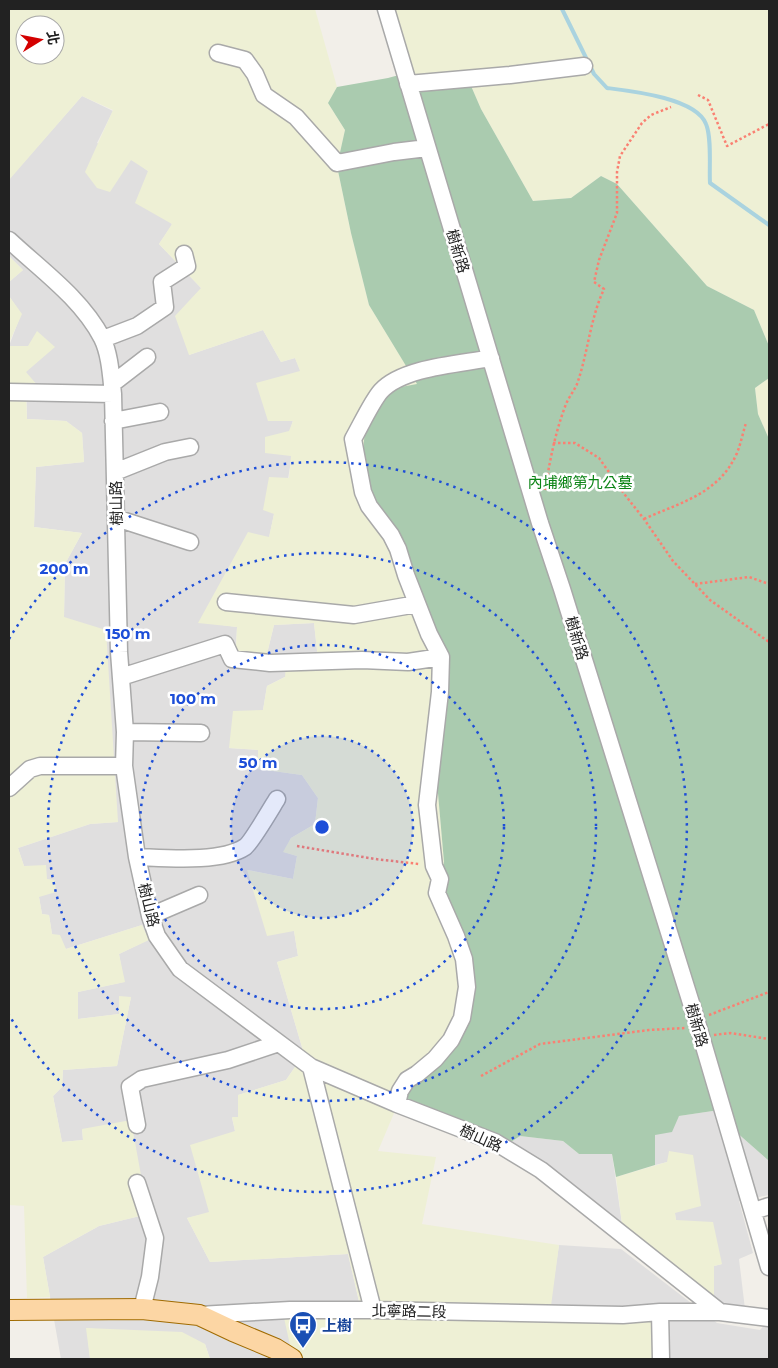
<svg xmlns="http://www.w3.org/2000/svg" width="778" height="1368" font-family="Montserrat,'Noto Sans TC',sans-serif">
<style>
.residential{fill:#e0dfdf}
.farmland{fill:#eef0d5;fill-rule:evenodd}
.cemetery{fill:#aacbaf}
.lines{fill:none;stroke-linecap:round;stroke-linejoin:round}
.stream{stroke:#aad3df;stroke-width:4}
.minor-casing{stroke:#a9a9a9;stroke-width:19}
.major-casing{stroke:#a06b00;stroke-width:22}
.path{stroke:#fa8072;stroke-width:2.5;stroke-dasharray:2.5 2.5;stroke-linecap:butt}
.minor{stroke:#fff;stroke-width:16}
.major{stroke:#fcd6a4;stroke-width:20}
.ring{fill:none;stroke:#1d4ed8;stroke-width:2.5;stroke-dasharray:2.5 5}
.labels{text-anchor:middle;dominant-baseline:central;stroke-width:5;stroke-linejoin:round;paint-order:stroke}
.street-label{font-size:15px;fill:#222;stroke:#fff}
.park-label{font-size:15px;fill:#0c8416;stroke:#fff}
.transit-label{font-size:15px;font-weight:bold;fill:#164399;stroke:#fff;text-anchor:start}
.centre{fill:#1d4ed8;stroke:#fff;stroke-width:2.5}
.ring-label{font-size:15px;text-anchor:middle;font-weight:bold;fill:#1d4ed8;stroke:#fff;stroke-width:5;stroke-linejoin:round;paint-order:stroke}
</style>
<rect width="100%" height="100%" fill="#f2efe9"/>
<!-- residential -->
<path class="residential" d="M 82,96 L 113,111 L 97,143 L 132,159 L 148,171 L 172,225 L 159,244 L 201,288 L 189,355 L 263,330 L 281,362 L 295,358 L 301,372 L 293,420 L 290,431 L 292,455 L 288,479 L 274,514 L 269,538 L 199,622 L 237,627 L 235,665 L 265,662 L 274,625 L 314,623 L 318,660 L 267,686 L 263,710 L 229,748 L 258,750 L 259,769 L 302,775 L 318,798 L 315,824 L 291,838 L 284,852 L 297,856 L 293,879 L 248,870 L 294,931 L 298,956 L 277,962 L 304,1054 L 286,1080 L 238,1095 L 238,1117 L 232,1118 L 235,1131 L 209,1213 L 187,1218 L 210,1262 L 348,1254 L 359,1302 L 291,1347 L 293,1359 L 210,1359 L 205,1344 L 87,1328 L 90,1359 L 61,1359 L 43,1257 L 99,1226 L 148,1214 L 82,1129 L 83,1140 L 62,1142 L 53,1096 L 62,1087 L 63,1070 L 117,1066 L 131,997 L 119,1014 L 78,1019 L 78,992 L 124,982 L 119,954 L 148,940 L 142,925 L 66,949 L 52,934 L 49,915 L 42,914 L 39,897 L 47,879 L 24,866 L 18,848 L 90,824 L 118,822 L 64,617 L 65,564 L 82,533 L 34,527 L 36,467 L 84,462 L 82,433 L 66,421 L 27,419 L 26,372 L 28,346 L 9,346 L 21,314 L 9,296 L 9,282 L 23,270 L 9,256 L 9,179 Z
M 726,1109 L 735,1131 L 769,1161 L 769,1195 L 739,1201 L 753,1253 L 739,1259 L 745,1309 L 714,1302 L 714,1266 L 722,1264 L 676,1220 L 667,1162 L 655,1165 L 655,1135 L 679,1116 Z
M 520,1136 L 563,1141 L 579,1154 L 612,1154 L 622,1224 L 609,1227 L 505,1146 Z
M 559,1245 L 621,1249 L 717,1323 L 760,1330 L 769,1320 L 769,1359 L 660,1359 L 550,1306 Z"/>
<!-- farmland -->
<path class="farmland" d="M 9,9 L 315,9 L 337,87 L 328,103 L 345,130 L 337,166 L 351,233 L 369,305 L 418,385 L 446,657 L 437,782 L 444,862 L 440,881 L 464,958 L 461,1014 L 403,1092 L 378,1151 L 436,1157 L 422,1224 L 559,1245 L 551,1306 L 658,1307 L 660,1359 L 293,1359 L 281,1304 L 359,1301 L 348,1254 L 210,1262 L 187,1218 L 209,1212 L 190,1145 L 235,1131 L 232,1117 L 238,1117 L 238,1095 L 286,1080 L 304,1054 L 277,962 L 298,956 L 294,931 L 267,936 L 247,870 L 293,879 L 297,856 L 283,852 L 291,838 L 315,824 L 318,798 L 302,775 L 258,769 L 258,750 L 229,748 L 233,711 L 263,710 L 267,686 L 285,677 L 286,665 L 318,659 L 314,623 L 274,625 L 265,662 L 235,665 L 237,627 L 198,623 L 248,532 L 269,537 L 274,514 L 263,510 L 269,477 L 289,478 L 291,456 L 265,453 L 265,437 L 289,431 L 293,421 L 268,421 L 256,383 L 300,371 L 295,358 L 281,362 L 263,330 L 189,355 L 175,316 L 201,288 L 159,244 L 172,224 L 135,203 L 148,171 L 131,160 L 110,192 L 97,188 L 85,172 L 113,110 L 82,96 L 9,180 ZM 25,25 L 55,25 L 55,55 L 25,55 Z
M 394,9 L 769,9 L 769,346 L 754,310 L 707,286 L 617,184 L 601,176 L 571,198 L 533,201 L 481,109 L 465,72 L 416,87 Z
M 9,256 L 23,270 L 9,282 Z
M 9,296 L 22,314 L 9,343 Z
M 37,331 L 55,347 L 26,372 L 44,393 L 26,394 L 27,419 L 66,421 L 82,433 L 84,462 L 36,467 L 34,527 L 82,533 L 65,564 L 64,617 L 106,630 L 118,822 L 90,824 L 18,848 L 24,866 L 46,865 L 47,879 L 55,880 L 56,892 L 39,897 L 42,914 L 49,915 L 52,934 L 60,935 L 66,949 L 142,925 L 149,940 L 119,954 L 125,982 L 78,992 L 78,1019 L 119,1014 L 119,996 L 131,997 L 117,1066 L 63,1070 L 62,1087 L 53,1096 L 62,1142 L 83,1140 L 82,1129 L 131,1120 L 148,1214 L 99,1226 L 43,1257 L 50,1297 L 27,1298 L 24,1206 L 9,1205 L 9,346 L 28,346 Z
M 769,378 L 769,439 L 758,414 L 755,388 Z
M 669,1151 L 693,1155 L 701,1206 L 675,1213 L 676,1220 L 713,1222 L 722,1264 L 714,1266 L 714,1302 L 609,1227 L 622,1224 L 616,1177 L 667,1162 Z
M 86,1328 L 182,1332 L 205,1344 L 210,1359 L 90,1359 Z"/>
<!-- cemetery -->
<path class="cemetery" d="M 410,72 L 415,87 L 465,72 L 481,109 L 533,201 L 571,198 L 601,176 L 617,184 L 707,286 L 754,310 L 769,346 L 769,378 L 755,388 L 758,414 L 769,439 L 769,1161 L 735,1131 L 726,1109 L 679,1116 L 672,1132 L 655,1135 L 655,1165 L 616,1177 L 612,1154 L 579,1154 L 563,1141 L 520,1136 L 505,1146 L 400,1099 L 448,1047 L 465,985 L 440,881 L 444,862 L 437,782 L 446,658 L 370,494 C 365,480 361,444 366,429 C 370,417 383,400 390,389 L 417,384 L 369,305 L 351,233 L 337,166 L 345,130 L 328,103 L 337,87 L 388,78 Z"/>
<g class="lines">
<!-- stream -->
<path class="stream" d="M 562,9 L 594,74 L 607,88 C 631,91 696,98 706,124 C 712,138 709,168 710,183 L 769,225"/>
<defs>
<path id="minor" d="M 386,9 L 540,523 L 562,589 L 696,1019 L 769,1267
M 218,53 L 245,60 L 255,74 L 264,95 L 296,117 L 337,163 L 394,152 L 427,148
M 408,84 L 510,75 L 584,66
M 9,240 C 41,270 81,298 102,338 C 110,354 111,376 113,394 L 119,652 L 125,732 L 124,766 L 137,857 L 150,916 L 157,936 L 180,969 L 311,1067 L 397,1104 L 495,1142 L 541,1170 L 720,1312 L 769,1318
M 103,339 L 137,326 L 165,307 L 162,282 L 187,266 L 184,254
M 112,384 L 147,357
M 9,392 L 113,394
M 113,421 L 160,412
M 115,472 L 165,452 L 190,447
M 116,518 L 190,542
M 226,602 L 354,615 L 417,604
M 121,677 L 225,644 L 232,659 L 270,663 L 362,660 L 408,662 L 441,657
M 125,732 L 201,733
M 9,788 L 30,769 L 40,766 L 124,766
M 137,857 C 166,858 221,863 245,847 C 251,843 272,807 277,799
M 150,916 L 199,895
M 311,1067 L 373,1310
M 397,1104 L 400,1091 L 407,1080 L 417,1074 L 435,1059 L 451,1040 L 462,1018 L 467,987 L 464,959 L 456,936 L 437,893 L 440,879 L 434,866 L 427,805 L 440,692 L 441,657 L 429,634 L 406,575 L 398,549 L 391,535 L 369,506 L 363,492 L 353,439 C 360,427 372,401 381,391 C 403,367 460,364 491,358
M 137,1125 L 130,1087 L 142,1079 L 228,1060 L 279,1043
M 137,1183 L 155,1238 L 150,1277 L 142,1309
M 754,1211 L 769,1206
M 660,1312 L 661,1359
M 199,1315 L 290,1310 L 373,1310 L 623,1315 L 660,1312 L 720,1312"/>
<path id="major" d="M 9,1310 L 142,1309 L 199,1315 L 233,1331 L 276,1349 L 292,1359"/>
</defs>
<!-- minor casing -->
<use href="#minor" class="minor-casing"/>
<!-- major casing -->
<use href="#major" class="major-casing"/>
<!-- path -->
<path class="path" d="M 698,95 L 708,100 L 727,146 L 769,124
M 553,443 L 575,443 L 599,458 L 625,495 L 644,519 L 673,561 L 710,600 L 769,642
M 545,490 C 550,460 555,433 566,404 C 569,397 574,391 577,384 C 588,353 590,319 604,289 L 594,282 L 599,260 L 617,213 L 617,172 L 620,156 L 642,123 L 651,115 L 671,107
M 644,519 C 681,502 719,494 737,453 C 741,443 743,432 746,423
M 695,584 L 749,577 L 769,584
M 297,846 L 375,859 L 419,864
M 709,1015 L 769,992
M 714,1035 L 730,1033 L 769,1039
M 481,1076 L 540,1044 L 649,1030 L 685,1028"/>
<!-- minor -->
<use href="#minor" class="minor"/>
<!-- major -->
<use href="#major" class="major"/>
</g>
<!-- distance rings -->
<circle cx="322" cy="827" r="91" fill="#1d4ed8" fill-opacity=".12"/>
<g class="ring">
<circle cx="322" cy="827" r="91"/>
<circle cx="322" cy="827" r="182"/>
<circle cx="322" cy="827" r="274"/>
<path d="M9 639A365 365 0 1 1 9 1015"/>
</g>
<!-- icons -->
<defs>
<symbol id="bus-pin" viewBox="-11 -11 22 30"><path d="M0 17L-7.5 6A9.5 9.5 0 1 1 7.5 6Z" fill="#1a4fb4" stroke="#fff"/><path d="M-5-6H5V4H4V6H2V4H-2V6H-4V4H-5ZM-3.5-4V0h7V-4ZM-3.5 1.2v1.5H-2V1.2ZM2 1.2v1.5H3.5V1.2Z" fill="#fff"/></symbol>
</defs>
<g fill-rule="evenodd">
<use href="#bus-pin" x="287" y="1309" width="32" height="43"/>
</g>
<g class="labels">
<!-- street labels -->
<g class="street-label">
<text transform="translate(458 251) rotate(73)">樹新路</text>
<text transform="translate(116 503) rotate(-91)">樹山路</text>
<text transform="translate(577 638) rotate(73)">樹新路</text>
<text transform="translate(149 905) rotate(76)">樹山路</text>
<text transform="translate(697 1025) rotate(74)">樹新路</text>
<text transform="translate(481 1138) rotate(24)">樹山路</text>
<text transform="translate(409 1311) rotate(1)">北寧路二段</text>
</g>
<!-- park labels -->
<g class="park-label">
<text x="580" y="482">內埔鄉第九公墓</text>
</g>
<!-- transit labels -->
<g class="transit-label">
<text x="322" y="1325">上樹</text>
</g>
</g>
<circle cx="322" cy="827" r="8" class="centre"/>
<g class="ring-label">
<text x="64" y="574">200 m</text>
<text x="128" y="639">150 m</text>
<text x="193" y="704">100 m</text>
<text x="258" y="768">50 m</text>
</g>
<!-- border -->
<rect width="778" height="1368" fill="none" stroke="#222222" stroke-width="20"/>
<!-- north arrow -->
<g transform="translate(40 40) rotate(80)"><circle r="24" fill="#ffffff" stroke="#a7a7a7"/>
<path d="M0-4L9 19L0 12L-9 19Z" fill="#d40000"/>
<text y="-8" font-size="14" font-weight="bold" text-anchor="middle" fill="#222222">北</text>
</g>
</svg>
